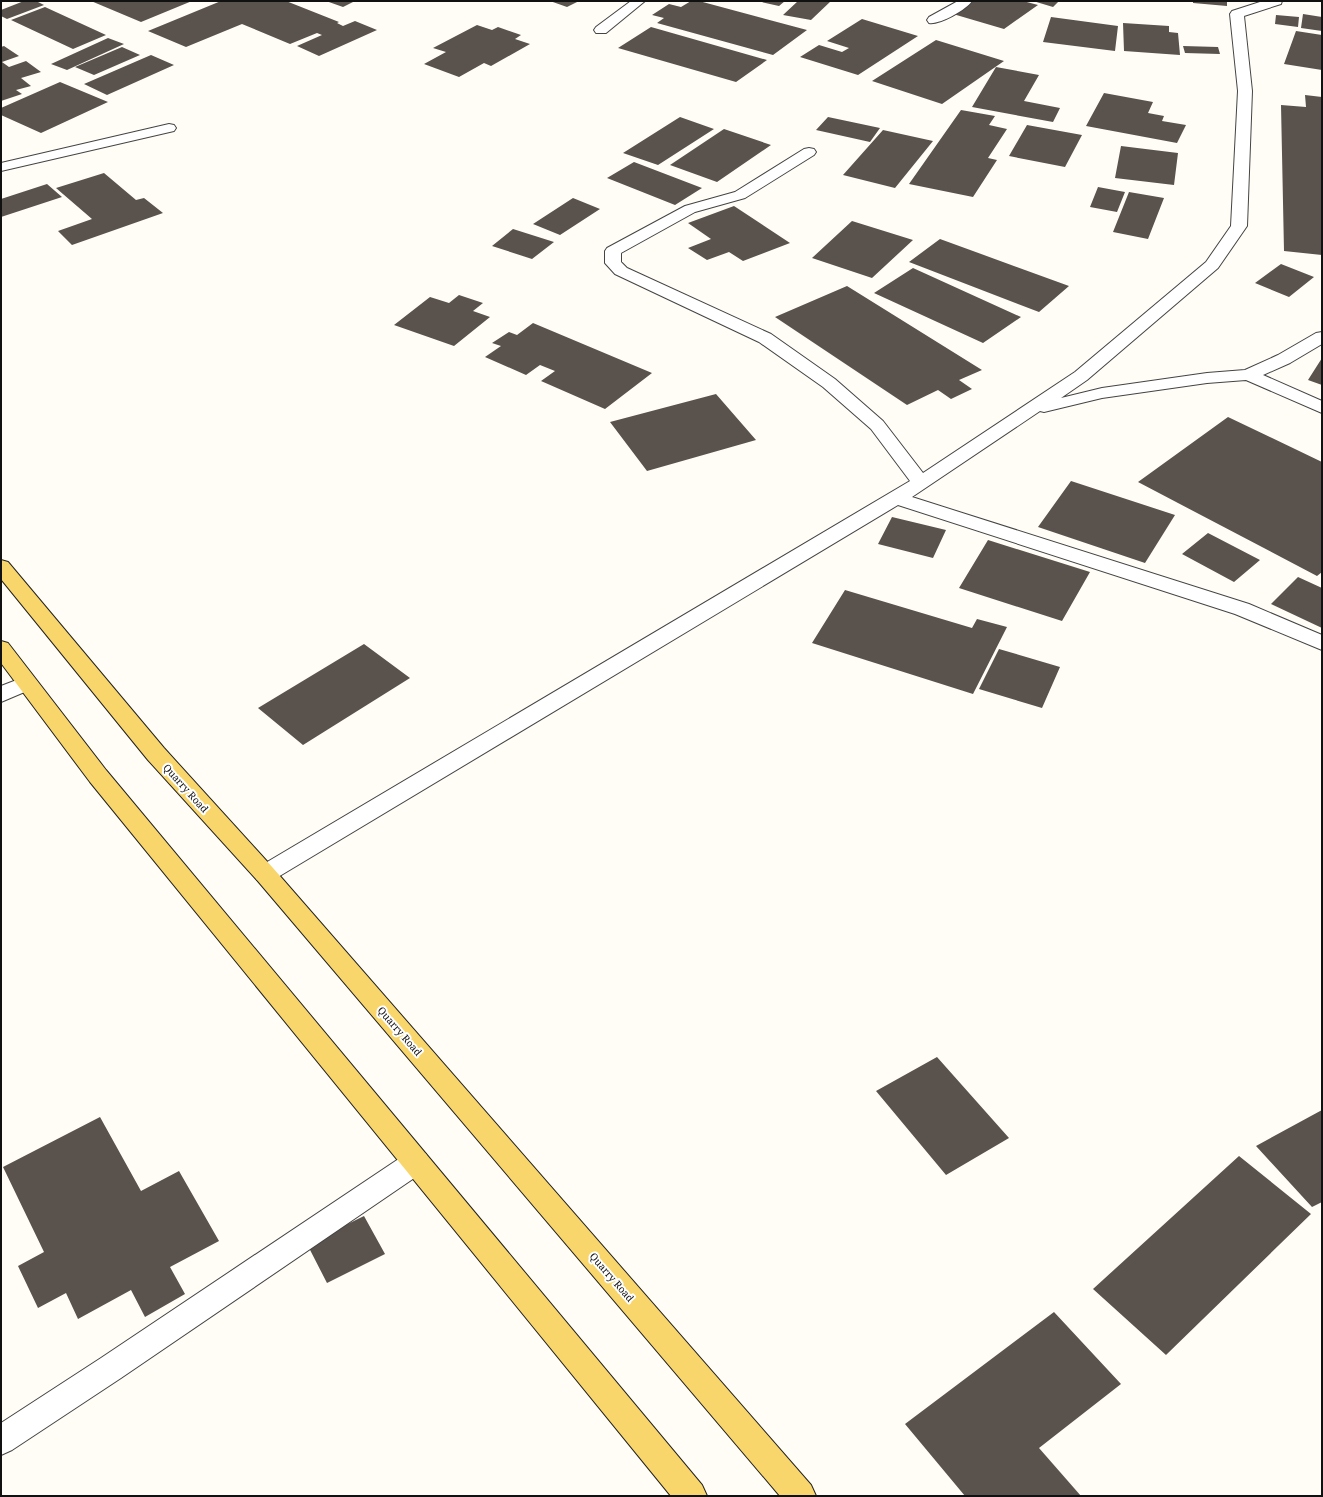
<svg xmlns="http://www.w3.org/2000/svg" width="1323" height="1497" font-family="'Noto Serif',serif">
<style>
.building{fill:#5a524d}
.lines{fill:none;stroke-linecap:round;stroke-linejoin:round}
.minor-casing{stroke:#444;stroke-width:2}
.major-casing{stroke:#222;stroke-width:2}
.minor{fill:#fff;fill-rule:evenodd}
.major{fill:#f9d66b;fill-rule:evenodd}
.labels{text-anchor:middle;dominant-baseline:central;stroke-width:4;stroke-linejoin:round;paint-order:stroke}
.street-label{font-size:10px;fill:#111;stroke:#fff}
</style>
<rect width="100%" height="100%" fill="#fffdf5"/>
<!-- building -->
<path class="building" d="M 24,1 L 36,1 L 44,5 L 7,19 L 1,16 L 1,10 Z
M 91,1 L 192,1 L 141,22 Z
M 221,1 L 286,1 L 339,22 L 337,23 L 343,26 L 355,21 L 377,30 L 319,56 L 297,46 L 322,35 L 317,33 L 290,44 L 242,24 L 186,47 L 148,31 Z
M 326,1 L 355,1 L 343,7 Z
M 550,1 L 579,1 L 567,7 Z
M 691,1 L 699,1 L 807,30 L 773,55 L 657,23 L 664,18 L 652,15 L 669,4 L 681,7 Z
M 757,1 L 785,1 L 779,6 Z
M 798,1 L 831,1 L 811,20 L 783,15 Z
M 972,1 L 1023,1 L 1038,5 L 1004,29 L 953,14 Z
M 1033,1 L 1059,1 L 1053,7 Z
M 1193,1 L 1227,1 L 1227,6 L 1193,3 Z
M 45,7 L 106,35 L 73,49 L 11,20 Z
M 1303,14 L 1322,17 L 1322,31 L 1301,28 Z
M 1276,15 L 1299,17 L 1298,27 L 1275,24 Z
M 1051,17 L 1118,26 L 1115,51 L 1043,42 Z
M 862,19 L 918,36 L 858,75 L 800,57 L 819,45 L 842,52 L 849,48 L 827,41 Z
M 1123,23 L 1169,26 L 1169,32 L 1178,33 L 1180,55 L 1124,51 Z
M 477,25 L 492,30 L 498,27 L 521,35 L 515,39 L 530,44 L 491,66 L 484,63 L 459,77 L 424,64 L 446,52 L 433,48 Z
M 651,27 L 767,60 L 736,82 L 618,48 Z
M 1296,31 L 1322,35 L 1322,70 L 1284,64 Z
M 108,38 L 124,44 L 67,70 L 51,64 Z
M 936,40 L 1004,61 L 942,104 L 872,81 Z
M 4,46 L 19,56 L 2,62 L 9,67 L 26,61 L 41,72 L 21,78 L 31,86 L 16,90 L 22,94 L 1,101 L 1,47 Z
M 1183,46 L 1218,47 L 1220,54 L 1185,53 Z
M 122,47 L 140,55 L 94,75 L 75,67 Z
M 151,55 L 174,65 L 107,95 L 84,84 Z
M 996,67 L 1039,75 L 1024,101 L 1060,108 L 1053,122 L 972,107 Z
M 60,82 L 108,102 L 41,133 L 1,115 L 1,108 Z
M 1104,93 L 1153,102 L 1148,113 L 1164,116 L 1162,121 L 1186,125 L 1177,143 L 1086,126 Z
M 1305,95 L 1322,97 L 1322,255 L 1284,251 L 1281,105 L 1306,107 Z
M 961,110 L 995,116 L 989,125 L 1007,129 L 988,158 L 997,160 L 973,197 L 909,184 Z
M 680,117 L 714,129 L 658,165 L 623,153 Z
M 828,117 L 880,128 L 870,142 L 816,130 Z
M 1027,125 L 1082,135 L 1065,167 L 1009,156 Z
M 724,129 L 771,145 L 717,182 L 670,165 Z
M 883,130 L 933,141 L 895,188 L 843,175 Z
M 1121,146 L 1178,153 L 1174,185 L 1115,178 Z
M 634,162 L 702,188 L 675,205 L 607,178 Z
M 104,173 L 136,200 L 144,198 L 163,213 L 72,245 L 58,231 L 92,219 L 56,188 Z
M 47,184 L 62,197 L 1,217 L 1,199 Z
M 1098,187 L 1125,192 L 1117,212 L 1090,207 Z
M 1129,192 L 1164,198 L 1148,239 L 1113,232 Z
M 573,198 L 600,209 L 560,235 L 533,224 Z
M 734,206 L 790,243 L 743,261 L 729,252 L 707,260 L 688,248 L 711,239 L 688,223 Z
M 852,221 L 913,240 L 872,278 L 812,258 Z
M 513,229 L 554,242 L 532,259 L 492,246 Z
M 940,239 L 1069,286 L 1039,312 L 909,262 Z
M 1281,264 L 1314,277 L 1289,297 L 1255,283 Z
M 913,268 L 1021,317 L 983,343 L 874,293 Z
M 847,286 L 982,370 L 959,380 L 972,389 L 951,399 L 938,390 L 907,405 L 775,317 Z
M 459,295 L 483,303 L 473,311 L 490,317 L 454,346 L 394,325 L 430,297 L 449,303 Z
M 533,323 L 652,373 L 605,409 L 541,381 L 555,371 L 540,365 L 526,375 L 485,357 L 501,346 L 492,343 L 509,332 L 517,335 Z
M 1322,358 L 1322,385 L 1308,380 Z
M 716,394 L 756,440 L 647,471 L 610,422 Z
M 1228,417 L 1322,462 L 1322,572 L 1317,576 L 1138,482 Z
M 1071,481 L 1175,515 L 1145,563 L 1038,527 Z
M 892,517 L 946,530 L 933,558 L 878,544 Z
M 1208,533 L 1260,560 L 1234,582 L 1182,554 Z
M 988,540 L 1090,572 L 1062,621 L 959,588 Z
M 1298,577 L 1322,588 L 1322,628 L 1271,604 Z
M 845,590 L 972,628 L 977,619 L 1007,627 L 973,694 L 812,643 Z
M 364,644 L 410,678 L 303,745 L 258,708 Z
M 999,649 L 1060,667 L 1042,708 L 979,689 Z
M 937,1057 L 1009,1138 L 946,1175 L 876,1091 Z
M 1322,1110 L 1322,1202 L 1312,1207 L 1256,1146 Z
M 100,1117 L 141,1191 L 179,1171 L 219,1241 L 170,1267 L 185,1294 L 145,1317 L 131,1290 L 78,1319 L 66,1293 L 38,1308 L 18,1266 L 44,1252 L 3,1167 Z
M 1239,1156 L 1311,1214 L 1166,1355 L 1093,1289 Z
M 364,1216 L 385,1254 L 327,1283 L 307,1244 Z
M 1054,1312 L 1121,1384 L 1039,1448 L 1081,1496 L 965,1496 L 905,1424 Z"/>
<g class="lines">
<defs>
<path id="minor" d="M 631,1 L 645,1 L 606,33 L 596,33 L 594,30 L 596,27 Z
M 958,1 L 972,1 C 966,10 939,25 929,23 L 927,20 L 929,17 Z
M 1263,1 L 1282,1 L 1281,4 L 1244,16 L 1252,91 L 1247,226 L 1218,268 L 1087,380 L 1061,398 L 1102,388 L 1207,373 L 1245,370 L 1278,355 L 1316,333 L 1322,332 L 1322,344 L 1290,363 L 1263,375 L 1322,401 L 1322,413 L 1246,380 L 1207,383 L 1102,398 L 1044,412 L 1040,411 L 912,497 L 1249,604 L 1322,635 L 1322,650 L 1235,614 L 898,505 L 273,880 L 265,883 L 257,880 L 253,874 L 257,868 L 910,481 L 871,429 L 823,387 L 759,342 L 615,274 L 605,263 L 605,251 L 607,248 L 685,206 L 735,192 L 804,149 L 809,148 L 814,149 L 816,152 L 814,155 L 745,198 L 695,212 L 621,253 L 621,262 L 627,268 L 771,334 L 835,379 L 883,421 L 923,473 L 1075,372 L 1206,262 L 1231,226 L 1238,91 L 1230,14 L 1232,11 Z
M 169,124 L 174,125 L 176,128 L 174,131 L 1,171 L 1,163 Z
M 27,676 L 34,678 L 38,683 L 34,688 L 1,702 L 1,686 Z
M 416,1150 L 426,1154 L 429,1162 L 426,1170 L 121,1378 L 12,1450 L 1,1455 L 1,1423 L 101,1358 L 406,1154 Z"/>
<path id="major" d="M 1,560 L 8,562 L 164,748 L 273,868 L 811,1485 L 816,1496 L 780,1496 L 257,880 L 148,760 L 1,579 Z
M 1,641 L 8,643 L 106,770 L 702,1485 L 707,1496 L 671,1496 L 90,782 L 1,663 Z"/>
</defs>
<!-- minor casing -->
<use href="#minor" class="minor-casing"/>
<!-- major casing -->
<use href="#major" class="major-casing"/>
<!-- minor -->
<use href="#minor" class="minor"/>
<!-- major -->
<use href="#major" class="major"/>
</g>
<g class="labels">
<!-- street labels -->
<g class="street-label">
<text transform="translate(186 788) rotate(48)">Quarry Road</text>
<text transform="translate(400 1031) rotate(49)">Quarry Road</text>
<text transform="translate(612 1277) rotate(49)">Quarry Road</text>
</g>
</g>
<!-- border -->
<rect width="1323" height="1497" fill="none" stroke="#111111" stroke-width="4"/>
</svg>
